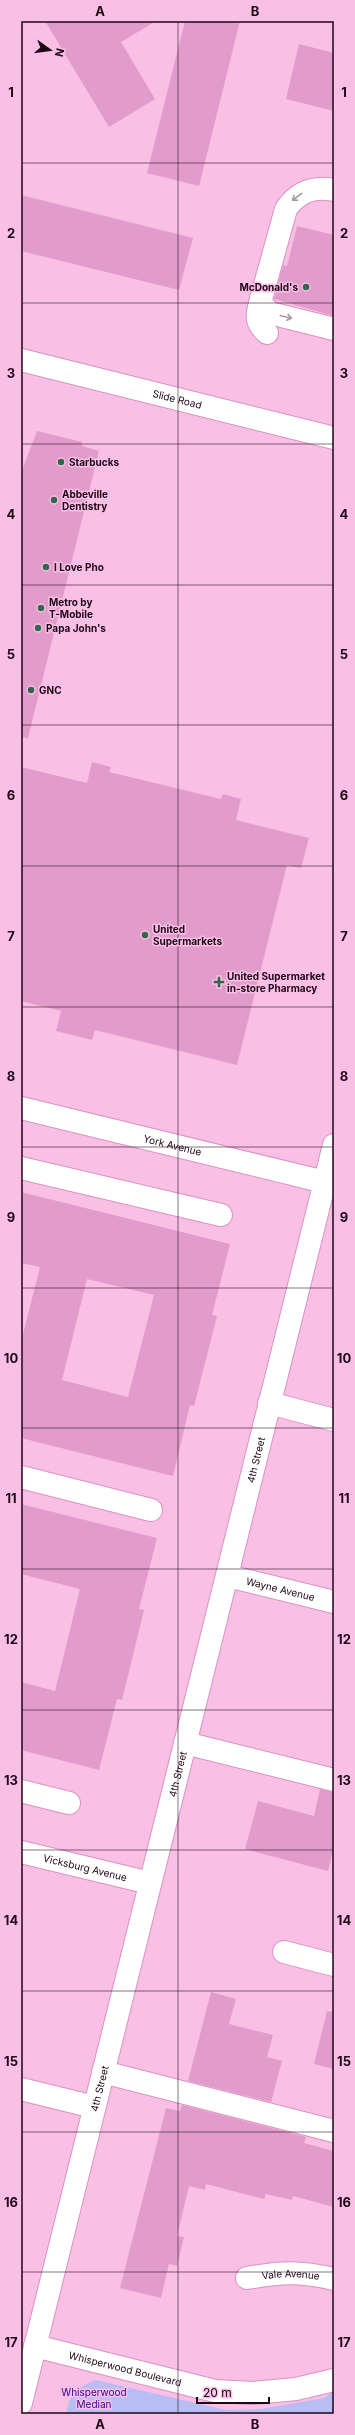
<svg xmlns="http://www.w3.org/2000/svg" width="355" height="2435" font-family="Inter,sans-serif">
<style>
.green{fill:#b8bef4}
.building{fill:#e29ccb;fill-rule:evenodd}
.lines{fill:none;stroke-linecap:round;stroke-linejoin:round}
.minor-casing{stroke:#d993c2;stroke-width:24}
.major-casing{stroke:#d993c2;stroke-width:24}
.minor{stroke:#fff;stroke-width:22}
.major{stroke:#fff;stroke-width:22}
.oneway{stroke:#a59ba2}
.grid{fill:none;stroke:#1e0517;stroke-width:1;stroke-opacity:0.55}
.poi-dot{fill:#32674c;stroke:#f9bfe5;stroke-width:1.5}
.labels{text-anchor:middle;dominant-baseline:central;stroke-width:3;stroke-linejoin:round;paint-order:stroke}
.poi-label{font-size:10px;font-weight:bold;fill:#1e0517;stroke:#f9bfe5;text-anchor:start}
.street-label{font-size:10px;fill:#1e0517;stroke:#f9bfe5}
.park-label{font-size:10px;fill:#2e0794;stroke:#f9bfe5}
.neatline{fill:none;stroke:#1e0517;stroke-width:1.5}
.grid-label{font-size:13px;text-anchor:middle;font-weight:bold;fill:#1e0517}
</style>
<rect width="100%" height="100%" fill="#f9bfe5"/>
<!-- green -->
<path class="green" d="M 96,2380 L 226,2410 L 261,2409 L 324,2398 L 334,2391 L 334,2414 L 67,2414 C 66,2397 80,2385 96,2380 Z"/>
<!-- building -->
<path class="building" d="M 45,21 L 156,21 L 121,42 L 155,99 L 109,127 Z
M 185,21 L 240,21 L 199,186 L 147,173 Z
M 299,44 L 334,53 L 334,111 L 286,99 Z
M 21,195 L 193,238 L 179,290 L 21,251 Z
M 297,226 L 334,235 L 334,316 L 274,299 L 283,265 L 287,266 Z
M 37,431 L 82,442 L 82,446 L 99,451 L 28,738 L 21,737 L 21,473 Z
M 92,762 L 111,767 L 109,772 L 221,799 L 223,794 L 241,799 L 236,820 L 309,838 L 301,868 L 287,865 L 237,1065 L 95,1030 L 92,1040 L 56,1031 L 61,1011 L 21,1001 L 21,767 L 87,783 Z
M 21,1192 L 230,1244 L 212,1315 L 217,1316 L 194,1406 L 190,1405 L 173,1476 L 21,1438 L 21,1342 L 40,1267 L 21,1263 ZM 87,1279 L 154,1295 L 128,1397 L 62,1380 Z
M 21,1504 L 157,1538 L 139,1609 L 144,1610 L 122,1700 L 117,1699 L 99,1770 L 21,1750 L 21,1682 L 55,1691 L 80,1589 L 21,1574 Z
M 320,1789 L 334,1792 L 334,1847 L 328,1871 L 245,1849 L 258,1801 L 314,1816 Z
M 211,1992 L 236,1999 L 229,2024 L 273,2035 L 267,2057 L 282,2061 L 271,2102 L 188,2081 Z
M 327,2011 L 334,2012 L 334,2069 L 314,2064 Z
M 182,2105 L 306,2137 L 304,2143 L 334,2151 L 334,2207 L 293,2196 L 292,2200 L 266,2194 L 264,2199 L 206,2184 L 205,2190 L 189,2186 L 177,2236 L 184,2237 L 177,2266 L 169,2264 L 161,2298 L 120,2288 L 166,2108 L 180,2111 Z"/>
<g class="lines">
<defs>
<g id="minor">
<path d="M 334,190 C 313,186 298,192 286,209 L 261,299 L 263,306 L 270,313 L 334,329"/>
<path d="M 261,299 C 257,315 254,321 267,333"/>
<path id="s1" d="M 21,1108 L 325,1182"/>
<path d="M 21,1168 L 221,1215"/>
<path d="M 269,1403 L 334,1420"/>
<path d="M 21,1477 L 151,1510"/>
<path id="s2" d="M 228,1576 L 334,1602"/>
<path d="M 185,1743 L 334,1780"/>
<path d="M 21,1791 L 69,1803"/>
<path id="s3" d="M 21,1852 L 150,1883"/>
<path d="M 284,1952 L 334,1965"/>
<path d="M 103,2072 L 334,2131"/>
<path d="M 21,2089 L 94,2107"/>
<path id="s4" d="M 247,2278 C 281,2272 300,2271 334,2279"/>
<path id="s5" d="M 35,2346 L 215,2391 L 253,2393 L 296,2389 L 334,2380"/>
</g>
<g id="major">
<path id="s6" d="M 21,360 L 334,438"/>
<path id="s7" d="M 21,2403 L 334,1145"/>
</g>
</defs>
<!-- minor casing -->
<use href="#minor" class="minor-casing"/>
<!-- major casing -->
<use href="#major" class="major-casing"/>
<!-- minor -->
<use href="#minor" class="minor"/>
<!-- major -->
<use href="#major" class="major"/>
</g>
<!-- one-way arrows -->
<defs><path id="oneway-shaft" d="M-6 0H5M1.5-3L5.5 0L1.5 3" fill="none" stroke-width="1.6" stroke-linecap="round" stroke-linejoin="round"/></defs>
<g class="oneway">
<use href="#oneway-shaft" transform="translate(297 197) rotate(143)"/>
<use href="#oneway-shaft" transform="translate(286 317) rotate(14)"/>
</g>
<!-- grid -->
<path class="grid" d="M 178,21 L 178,2414M 21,163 L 334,163M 21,303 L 334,303M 21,444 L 334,444M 21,585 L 334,585M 21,725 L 334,725M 21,866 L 334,866M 21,1007 L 334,1007M 21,1147 L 334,1147M 21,1288 L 334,1288M 21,1428 L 334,1428M 21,1569 L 334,1569M 21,1710 L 334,1710M 21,1850 L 334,1850M 21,1991 L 334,1991M 21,2132 L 334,2132M 21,2272 L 334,2272"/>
<!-- markers -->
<g class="poi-dot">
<circle cx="306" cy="287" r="4"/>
<circle cx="61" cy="462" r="4"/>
<circle cx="54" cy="500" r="4"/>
<circle cx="46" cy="567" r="4"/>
<circle cx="41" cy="608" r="4"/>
<circle cx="38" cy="628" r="4"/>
<circle cx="31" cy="690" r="4"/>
<circle cx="145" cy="935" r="4"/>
<path d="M217 976h4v4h4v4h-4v4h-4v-4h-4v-4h4z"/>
</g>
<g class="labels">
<!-- poi labels -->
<g class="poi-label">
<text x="298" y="287" text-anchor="end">McDonald's</text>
<text x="69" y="462">Starbucks</text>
<text x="62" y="494">Abbeville<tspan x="62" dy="12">Dentistry</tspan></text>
<text x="54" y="567">I Love Pho</text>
<text x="49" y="602">Metro by<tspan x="49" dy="12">T-Mobile</tspan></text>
<text x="46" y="628">Papa John's</text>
<text x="39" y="690">GNC</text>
<text x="153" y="929">United<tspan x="153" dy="12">Supermarkets</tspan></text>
<text x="227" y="976">United Supermarket<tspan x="227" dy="12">in-store Pharmacy</tspan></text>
</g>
<!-- street labels -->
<g class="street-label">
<text stroke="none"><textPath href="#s6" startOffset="161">Slide Road</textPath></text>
<text stroke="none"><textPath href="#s1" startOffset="156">York Avenue</textPath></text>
<text stroke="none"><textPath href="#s7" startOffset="972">4th Street</textPath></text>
<text stroke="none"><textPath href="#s2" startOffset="54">Wayne Avenue</textPath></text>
<text stroke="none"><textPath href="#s7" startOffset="648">4th Street</textPath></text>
<text stroke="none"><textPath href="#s3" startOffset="66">Vicksburg Avenue</textPath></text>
<text stroke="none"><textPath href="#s7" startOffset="324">4th Street</textPath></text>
<text stroke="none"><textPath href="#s4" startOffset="44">Vale Avenue</textPath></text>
<text stroke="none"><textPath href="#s5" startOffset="93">Whisperwood Boulevard</textPath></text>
</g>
<!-- park labels -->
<g class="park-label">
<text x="94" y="2392">Whisperwood<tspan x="94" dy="12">Median</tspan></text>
</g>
</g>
<!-- border -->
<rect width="355" height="2435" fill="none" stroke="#f9bfe5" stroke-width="44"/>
<!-- north arrow -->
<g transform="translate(50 50) rotate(104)" stroke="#f9bfe5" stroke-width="3" paint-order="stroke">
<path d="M0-3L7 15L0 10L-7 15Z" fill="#1e0517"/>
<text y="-6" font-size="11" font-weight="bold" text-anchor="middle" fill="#1e0517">N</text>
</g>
<!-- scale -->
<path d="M197 2397v6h72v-6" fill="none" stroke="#1e0517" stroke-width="2"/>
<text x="203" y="2397" font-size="12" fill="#1e0517" stroke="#f9bfe5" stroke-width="3" paint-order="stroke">20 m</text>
<rect x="22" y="22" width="311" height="2391" class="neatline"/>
<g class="grid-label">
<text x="100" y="16">A</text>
<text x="255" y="16">B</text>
<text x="11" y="97">1</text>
<text x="344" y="97">1</text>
<text x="11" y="238">2</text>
<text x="344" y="238">2</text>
<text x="11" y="378">3</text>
<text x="344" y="378">3</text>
<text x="11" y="519">4</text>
<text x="344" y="519">4</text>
<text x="11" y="659">5</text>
<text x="344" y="659">5</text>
<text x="11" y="800">6</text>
<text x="344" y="800">6</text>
<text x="11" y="941">7</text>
<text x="344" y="941">7</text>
<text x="11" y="1081">8</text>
<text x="344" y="1081">8</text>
<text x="11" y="1222">9</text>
<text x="344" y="1222">9</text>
<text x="11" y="1363">10</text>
<text x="344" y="1363">10</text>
<text x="11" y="1503">11</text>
<text x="344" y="1503">11</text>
<text x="11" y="1644">12</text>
<text x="344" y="1644">12</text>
<text x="11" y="1785">13</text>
<text x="344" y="1785">13</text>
<text x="11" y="1925">14</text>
<text x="344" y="1925">14</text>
<text x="11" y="2066">15</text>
<text x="344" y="2066">15</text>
<text x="11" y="2207">16</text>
<text x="344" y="2207">16</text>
<text x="11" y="2347">17</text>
<text x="344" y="2347">17</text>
<text x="100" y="2429">A</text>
<text x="255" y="2429">B</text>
</g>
</svg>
